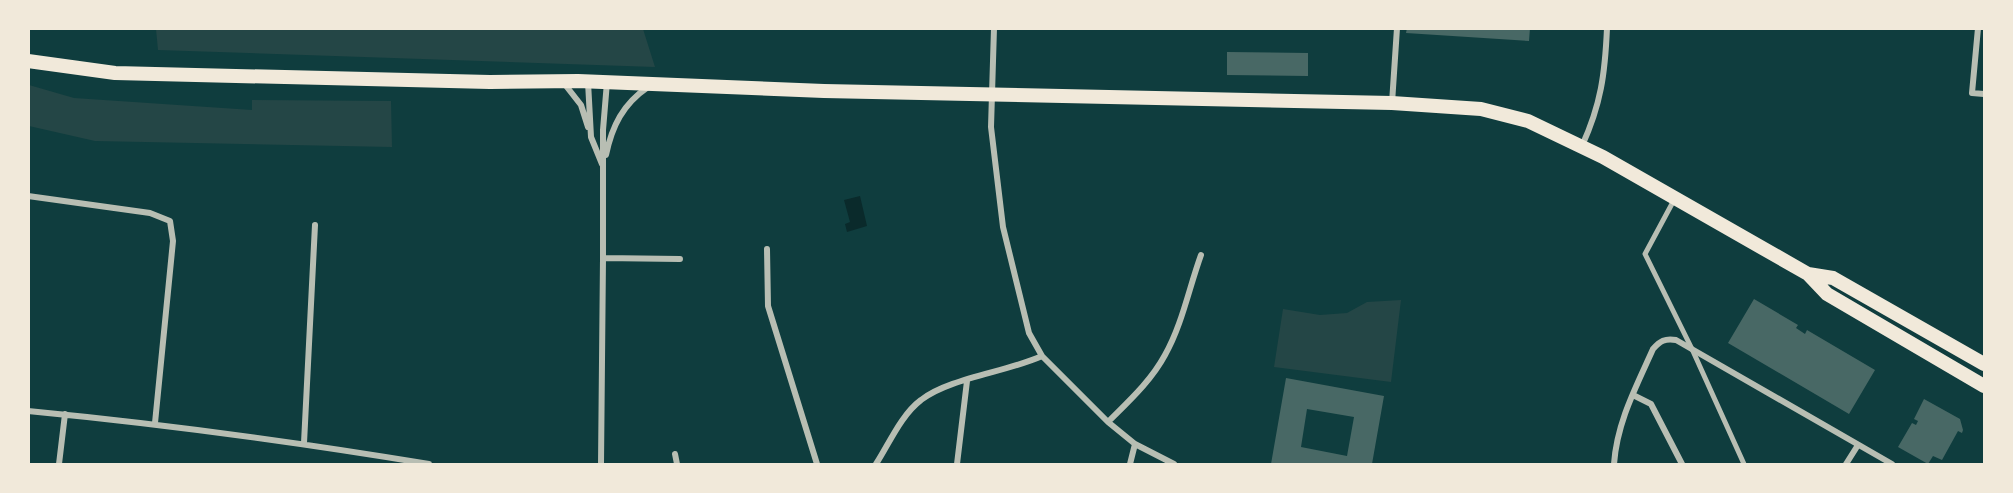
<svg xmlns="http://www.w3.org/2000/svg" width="2013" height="493" font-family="'Nunito Sans',sans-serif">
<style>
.green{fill:#244646}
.water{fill:#0a2a2b}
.building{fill:#486865;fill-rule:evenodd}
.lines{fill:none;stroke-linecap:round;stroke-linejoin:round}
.pedestrian{stroke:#b8beb3;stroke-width:5}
.minor{stroke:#b8beb3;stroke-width:6}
.primary{stroke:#f1e9da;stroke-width:14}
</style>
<rect width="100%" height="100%" fill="#0f3d3e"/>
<!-- green -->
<path class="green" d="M 156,29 L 643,29 L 655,67 L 158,50 Z
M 29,85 L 74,98 L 252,110 L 252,100 L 391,101 L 392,147 L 95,141 L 29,126 Z
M 1401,300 L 1391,382 L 1274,367 L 1283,309 L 1320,315 L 1347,313 L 1367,302 Z"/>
<!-- water -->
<path class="water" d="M 860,196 L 867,226 L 847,232 L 845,224 L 850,222 L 844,200 Z"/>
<!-- building -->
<path class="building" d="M 1407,28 L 1530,28 L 1529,41 L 1406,33 Z
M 1227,52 L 1308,53 L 1308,76 L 1227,75 Z
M 1754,299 L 1798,325 L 1796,328 L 1805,334 L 1807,330 L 1875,370 L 1849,414 L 1728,343 Z
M 1286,378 L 1384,396 L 1372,464 L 1271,464 ZM 1307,409 L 1354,417 L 1347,456 L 1301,447 Z
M 1924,399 L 1960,419 L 1963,430 L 1962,433 L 1958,431 L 1942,460 L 1933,456 L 1928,464 L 1898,447 L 1912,423 L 1916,425 L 1918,421 L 1914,419 Z"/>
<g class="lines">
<!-- pedestrian -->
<path class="pedestrian" d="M 1674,200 L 1645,254 L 1692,349 L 1744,464"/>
<!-- minor -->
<path class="minor" d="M 994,28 L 991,127 L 1003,227 L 1029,333 L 1042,356 L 1108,422 L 1135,444 L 1174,464
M 1978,28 L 1972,93 L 1984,94
M 563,82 L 581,105 L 588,127
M 588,82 L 591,137 L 602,164
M 1392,103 L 1397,28
M 1582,146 C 1601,104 1605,74 1607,28
M 606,155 C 612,126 623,104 648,87
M 28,196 L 150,213 L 170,221 L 173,241 L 155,423
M 767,249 L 768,306 L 817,464
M 603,258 L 680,259
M 1633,395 L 1651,404 L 1682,464
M 28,411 C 163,424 296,442 429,464
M 1108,422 C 1129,401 1151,381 1165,355 C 1182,325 1189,288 1201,255
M 304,443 L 315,225
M 675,454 L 677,464
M 59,464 L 65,414
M 601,464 L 603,258 L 603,130 L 607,82
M 876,464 C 889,444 901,415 921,400 C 949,378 1007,372 1042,356
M 957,464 L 967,381
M 1130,464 L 1135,444
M 1614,464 C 1617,422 1636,387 1653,349 C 1660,341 1665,338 1676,340 L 1892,464
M 1846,464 L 1858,445"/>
<!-- primary -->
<path class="primary" d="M 28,61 L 115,73 L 490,82 L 578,81 L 824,91 L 1392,103 L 1481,109 L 1528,121 L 1603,157 L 1808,274 L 1827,294 L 1984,386
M 1808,274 L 1833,278 L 1984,364"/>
</g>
<!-- border -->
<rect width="2013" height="493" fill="none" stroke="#f1e9da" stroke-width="60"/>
</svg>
